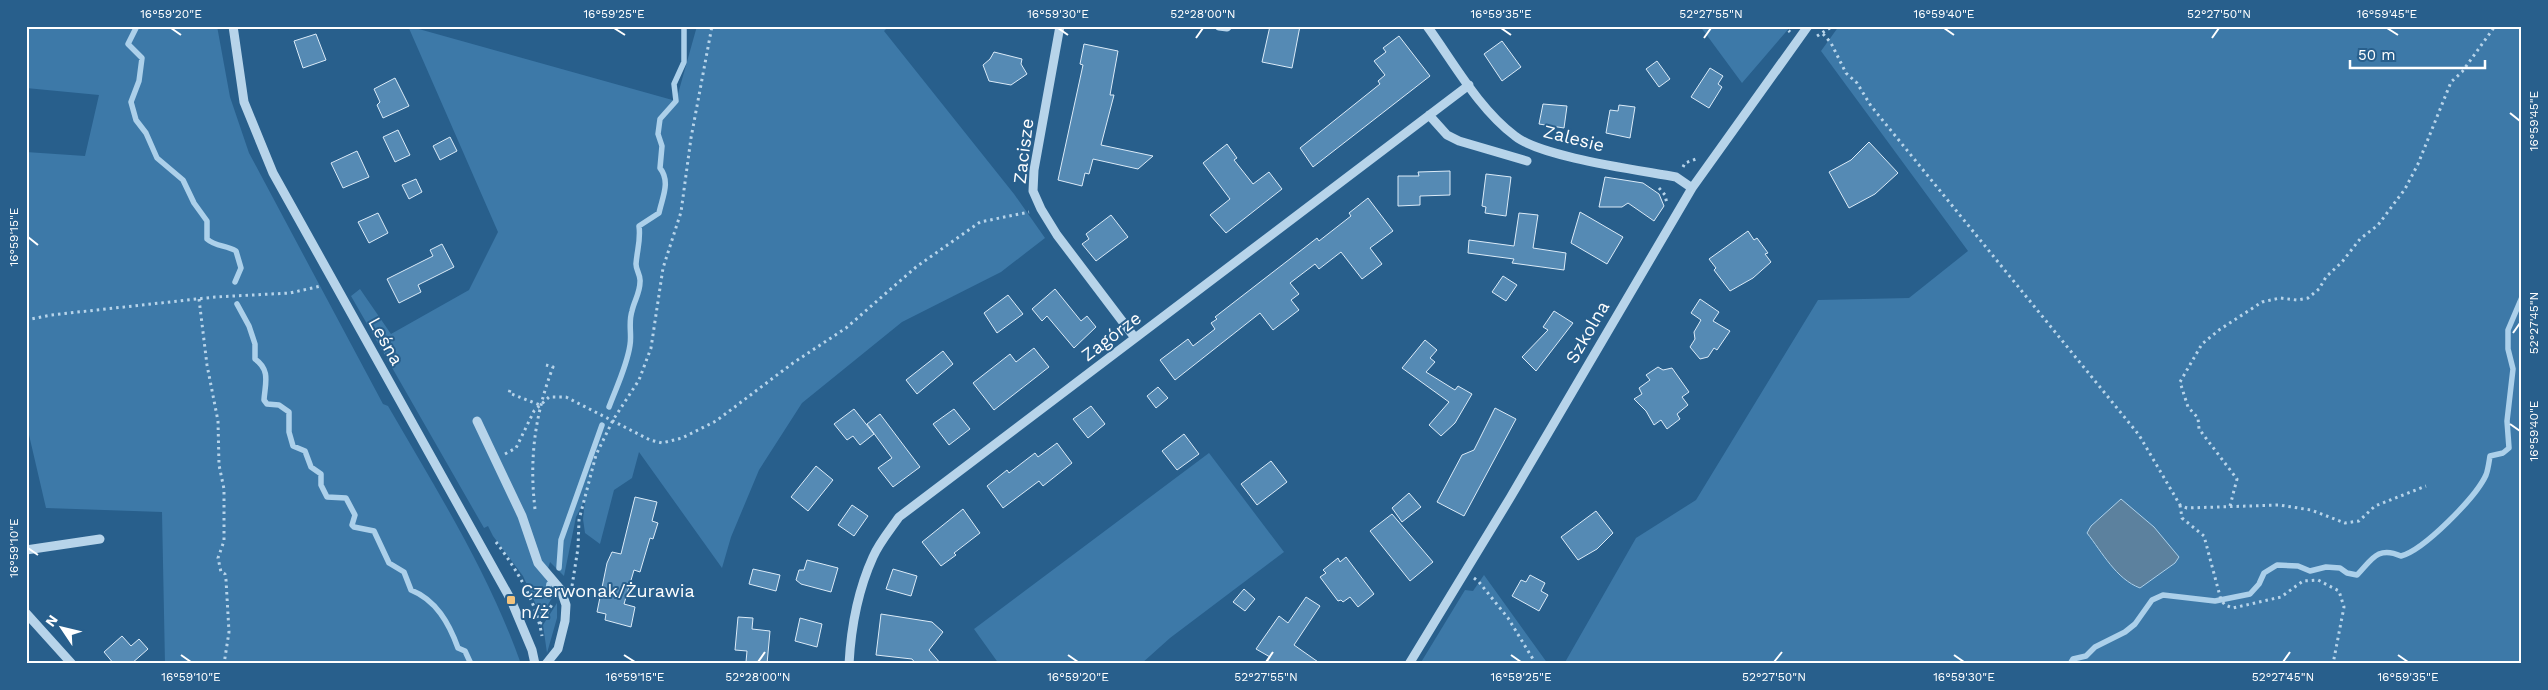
<svg xmlns="http://www.w3.org/2000/svg" width="2548" height="690" font-family="'Work Sans',sans-serif">
<style>
.green{fill:#3d79a8}
.water{fill:#5c819e;stroke:#acd0ea}
.lines{fill:none;stroke-linecap:round;stroke-linejoin:round}
.stream{stroke:#acd0ea;stroke-width:5.5}
.building{fill:#558ab4;stroke:#dbebf8}
.path{stroke:#b7d4ea;stroke-width:3;stroke-dasharray:2.5 4;stroke-linecap:butt}
.minor{stroke:#b7d4ea;stroke-width:9}
.ticks{fill:none;stroke:#fff;stroke-width:2}
.poi-dot{fill:#f2c37d;stroke:#285f8c;stroke-width:2}
.labels{text-anchor:middle;dominant-baseline:central;stroke-width:4;stroke-linejoin:round;paint-order:stroke}
.street-label{font-size:18px;fill:#fff;stroke:#285f8c}
.poi-label{font-size:18px;fill:#fff;stroke:#285f8c;text-anchor:start}
.neatline{fill:none;stroke:#fff;stroke-width:2}
.ticks-label{font-size:12px;text-anchor:middle;fill:#fff}
</style>
<rect width="100%" height="100%" fill="#285f8c"/>
<!-- green -->
<path class="green" d="M 26,26 L 217,26 L 230,97 L 249,153 L 383,404 L 388,406 C 436,489 489,573 521,664 L 165,664 L 162,512 L 46,508 L 26,422 L 26,152 L 85,156 L 99,95 L 26,88 Z
M 408,26 L 676,101 L 697,26 L 889,26 L 884,31 L 1014,194 L 1045,238 L 1001,272 L 902,322 L 802,403 L 759,470 L 731,537 L 722,568 L 639,452 L 632,478 L 614,490 L 600,544 L 585,533 L 583,519 L 585,500 L 576,517 L 564,576 L 550,562 L 545,578 L 555,593 L 541,616 L 523,576 L 493,536 L 488,526 L 484,528 L 351,296 L 360,289 L 391,334 L 469,290 L 498,232 Z
M 1700,26 L 1791,26 L 1742,83 Z
M 1839,26 L 2522,26 L 2522,664 L 1564,664 L 1636,538 L 1696,500 L 1818,300 L 1909,298 L 1968,251 L 1821,51 Z
M 1209,453 L 1284,552 L 1170,638 L 1141,664 L 999,664 L 974,629 Z
M 1484,575 L 1548,664 L 1420,664 L 1465,590 L 1473,591 Z
M 557,603 L 557,618 L 547,653 L 543,625 Z"/>
<!-- water -->
<path class="water" d="M 2121,499 L 2154,527 L 2179,557 L 2175,563 L 2140,588 C 2116,579 2102,552 2087,533 L 2091,526 Z"/>
<g class="lines">
<!-- stream -->
<path class="stream" d="M 137,26 L 128,44 L 142,58 L 139,81 L 131,102 L 136,120 L 146,133 L 157,158 L 183,180 L 194,203 L 207,221 L 207,239 C 216,247 226,245 236,251 L 241,268 L 235,282
M 237,304 L 249,326 L 255,344 L 255,359 C 271,370 265,384 264,400 L 267,404 L 279,405 L 289,412 L 289,432 L 293,446 L 305,451 L 311,467 L 321,474 L 321,485 L 327,497 L 346,498 L 355,515 L 352,525 L 354,527 L 374,531 L 389,563 L 404,572 L 411,590 C 436,600 449,623 458,648 L 465,651 L 471,664
M 609,407 C 616,388 627,366 630,345 C 632,334 628,323 632,311 C 634,301 640,293 640,282 C 641,275 636,271 636,264 C 637,250 641,240 639,226 L 659,213 C 662,198 671,182 660,168 L 662,146 L 658,134 L 660,119 L 676,101 L 674,84 L 684,62 L 684,26
M 559,568 L 561,540 L 602,425
M 547,596 L 549,584
M 2070,664 L 2073,659 L 2086,656 L 2095,647 L 2125,632 L 2135,624 L 2152,600 L 2163,595 L 2215,601 L 2250,594 L 2259,584 L 2264,573 L 2277,565 L 2298,566 L 2310,571 L 2326,567 L 2340,568 L 2347,573 L 2357,575 C 2371,561 2377,545 2401,556 C 2424,550 2476,497 2486,475 C 2488,470 2489,462 2490,456 L 2503,453 L 2509,448 L 2507,421 L 2513,369 L 2508,349 L 2508,330 L 2522,297"/>
</g>
<!-- building -->
<path class="building" d="M 1270,26 L 1300,26 L 1292,68 L 1262,62 Z
M 316,34 L 326,60 L 303,68 L 294,41 Z
M 1399,36 L 1430,76 L 1313,167 L 1300,148 L 1380,84 L 1378,81 L 1385,75 L 1374,61 L 1386,52 L 1383,48 Z
M 1502,41 L 1521,67 L 1502,81 L 1484,54 Z
M 1084,44 L 1118,51 L 1110,95 L 1114,95 L 1101,145 L 1153,156 L 1138,169 L 1093,159 L 1089,174 L 1085,173 L 1082,186 L 1058,180 L 1083,65 L 1080,64 Z
M 994,52 L 1022,59 L 1021,64 L 1027,74 L 1011,85 L 989,81 L 983,65 L 990,59 Z
M 1657,61 L 1670,79 L 1659,87 L 1646,69 Z
M 1710,68 L 1723,76 L 1718,84 L 1722,87 L 1709,108 L 1691,97 Z
M 395,78 L 409,106 L 383,118 L 377,105 L 380,102 L 374,89 Z
M 1543,104 L 1567,106 L 1564,128 L 1539,124 Z
M 1619,105 L 1635,107 L 1630,138 L 1606,133 L 1610,110 L 1618,111 Z
M 398,130 L 410,155 L 395,162 L 383,137 Z
M 450,137 L 457,151 L 440,160 L 433,146 Z
M 1869,142 L 1898,173 L 1875,194 L 1849,208 L 1829,172 L 1851,160 Z
M 1227,144 L 1237,158 L 1234,160 L 1253,184 L 1269,172 L 1282,189 L 1226,233 L 1210,215 L 1230,199 L 1203,163 Z
M 357,151 L 369,177 L 343,188 L 331,163 Z
M 1450,171 L 1450,195 L 1420,196 L 1420,205 L 1398,206 L 1398,176 L 1419,176 L 1418,172 Z
M 1486,174 L 1511,177 L 1506,216 L 1485,213 L 1486,207 L 1482,206 Z
M 1605,177 L 1643,183 L 1659,194 L 1664,206 L 1654,221 L 1628,203 L 1622,207 L 1599,207 Z
M 416,179 L 422,192 L 409,199 L 402,185 Z
M 1368,198 L 1393,231 L 1370,248 L 1382,264 L 1362,279 L 1341,252 L 1319,269 L 1315,264 L 1290,283 L 1299,294 L 1291,300 L 1299,310 L 1273,330 L 1260,313 L 1175,380 L 1160,360 L 1188,339 L 1193,346 L 1215,329 L 1211,323 L 1217,319 L 1215,317 L 1317,238 L 1319,241 L 1351,216 L 1349,213 Z
M 1580,212 L 1623,237 L 1607,264 L 1571,243 Z
M 378,213 L 388,233 L 369,243 L 358,222 Z
M 1519,213 L 1538,215 L 1533,248 L 1566,253 L 1564,270 L 1512,263 L 1514,259 L 1468,253 L 1469,240 L 1514,246 Z
M 1111,215 L 1128,237 L 1096,261 L 1082,244 L 1089,239 L 1086,234 Z
M 1748,231 L 1754,240 L 1757,238 L 1768,253 L 1765,254 L 1771,262 L 1753,278 L 1730,291 L 1714,270 L 1716,268 L 1709,259 Z
M 442,244 L 454,267 L 418,285 L 421,292 L 399,303 L 387,279 L 433,256 L 430,250 Z
M 1503,276 L 1517,285 L 1506,301 L 1492,292 Z
M 1055,289 L 1081,321 L 1087,316 L 1096,327 L 1074,348 L 1047,316 L 1042,321 L 1032,309 Z
M 1008,295 L 1023,314 L 997,333 L 984,313 Z
M 1700,299 L 1719,312 L 1713,321 L 1730,331 L 1717,350 L 1714,348 L 1708,357 L 1700,359 L 1690,347 L 1695,339 L 1694,332 L 1701,320 L 1691,313 Z
M 1554,311 L 1573,323 L 1536,371 L 1522,357 L 1548,330 L 1543,327 Z
M 1425,340 L 1437,350 L 1430,358 L 1435,362 L 1426,372 L 1455,390 L 1458,386 L 1472,394 L 1455,423 L 1441,436 L 1429,425 L 1449,402 L 1402,368 Z
M 1034,348 L 1049,367 L 994,410 L 973,383 L 1010,354 L 1016,362 Z
M 943,351 L 953,364 L 917,394 L 906,380 Z
M 1658,367 L 1663,370 L 1672,368 L 1689,392 L 1682,397 L 1688,405 L 1677,414 L 1680,419 L 1667,429 L 1661,420 L 1654,425 L 1646,411 L 1634,399 L 1642,394 L 1639,388 L 1650,380 L 1646,375 Z
M 1158,387 L 1168,398 L 1156,408 L 1147,396 Z
M 1091,406 L 1105,424 L 1088,438 L 1073,419 Z
M 1495,408 L 1516,419 L 1464,516 L 1437,502 L 1462,455 L 1474,450 Z
M 854,409 L 874,434 L 860,445 L 853,436 L 847,440 L 834,424 Z
M 954,409 L 970,429 L 949,445 L 933,424 Z
M 880,414 L 920,467 L 893,487 L 878,468 L 892,458 L 867,424 Z
M 1184,434 L 1199,454 L 1177,470 L 1162,451 Z
M 1057,443 L 1072,463 L 1043,486 L 1039,481 L 1003,508 L 987,486 L 1007,470 L 1009,473 L 1035,453 L 1038,457 Z
M 1271,461 L 1287,482 L 1257,505 L 1241,484 Z
M 816,466 L 833,480 L 808,511 L 791,497 Z
M 1409,493 L 1421,507 L 1402,522 L 1392,508 Z
M 635,497 L 657,502 L 652,521 L 658,523 L 653,539 L 650,538 L 640,572 L 634,570 L 624,604 L 635,607 L 631,627 L 605,620 L 606,614 L 597,612 L 607,563 L 612,552 L 621,554 Z
M 852,505 L 868,516 L 854,536 L 838,525 Z
M 963,509 L 980,533 L 954,553 L 956,555 L 941,566 L 922,542 Z
M 1596,511 L 1613,533 L 1597,549 L 1578,560 L 1561,537 Z
M 1392,514 L 1433,562 L 1410,581 L 1370,531 Z
M 1346,557 L 1374,594 L 1358,607 L 1350,597 L 1343,602 L 1341,600 L 1338,601 L 1320,577 L 1326,573 L 1323,570 L 1338,558 L 1340,562 Z
M 807,560 L 838,568 L 831,592 L 801,584 L 796,580 L 799,570 L 804,570 Z
M 753,569 L 780,575 L 776,591 L 749,584 Z
M 893,569 L 917,576 L 911,596 L 886,589 Z
M 1530,575 L 1545,583 L 1541,591 L 1548,595 L 1539,611 L 1512,596 L 1521,580 L 1526,582 Z
M 1244,589 L 1255,599 L 1245,611 L 1233,602 Z
M 1306,597 L 1320,606 L 1294,645 L 1321,664 L 1266,664 L 1270,657 L 1256,649 L 1279,616 L 1288,623 Z
M 881,614 L 932,622 L 943,632 L 929,650 L 941,664 L 916,664 L 912,659 L 876,655 Z
M 738,617 L 753,618 L 752,629 L 770,631 L 767,664 L 746,662 L 747,651 L 735,650 Z
M 800,618 L 822,624 L 817,647 L 795,641 Z
M 122,636 L 131,646 L 139,639 L 148,649 L 131,664 L 114,664 L 104,652 Z"/>
<g class="lines">
<!-- path -->
<path class="path" d="M 1784,26 L 1790,32
M 1825,26 L 1830,30
M 1823,34 L 1831,43 L 1846,73 L 1857,83 L 1871,106 L 2139,435 L 2180,505 L 2187,508 L 2279,505 L 2311,510 L 2345,523 L 2359,521 L 2375,506 L 2426,486
M 1817,36 L 1833,26
M 1683,167 L 1685,163 L 1696,159
M 1659,188 L 1665,195 L 1667,204
M 199,299 L 207,365 L 218,421 L 219,465 L 224,489 L 224,541 L 218,558 L 221,572 L 225,574 L 226,580 L 229,632 L 224,664
M 26,320 L 51,315 L 215,297 L 290,293 L 321,286
M 510,390 L 509,393 L 540,405
M 505,454 L 516,448 L 534,411 L 549,397 L 566,397 L 650,440 L 662,443 L 682,438 L 716,421 L 793,363 L 846,328 L 916,267 L 980,222 L 1029,212
M 2180,505 L 2182,518 L 2204,536 L 2221,600 L 2225,605 L 2233,608 L 2281,597 L 2303,581 L 2318,580 L 2339,591 L 2344,607 L 2333,664
M 2230,506 L 2237,479 L 2199,429 L 2198,418 L 2188,407 L 2180,382 L 2202,344 L 2219,330 L 2262,302 L 2280,298 L 2297,300 L 2308,298 L 2319,289 L 2326,277 L 2342,262 L 2360,239 L 2378,225 L 2405,189 L 2418,164 L 2451,82 L 2462,72 L 2495,26
M 535,509 C 529,459 535,414 553,367 L 546,365
M 496,542 C 517,570 536,601 542,636
M 1474,578 L 1479,582 L 1508,618 L 1536,664
M 572,586 L 578,548 L 579,520 L 596,455 L 613,420 L 639,380 L 651,348 L 663,268 L 681,212 L 691,138 L 712,26
M 540,624 L 553,603"/>
<!-- minor -->
<path class="minor" d="M 233,26 L 244,102 L 273,173 L 511,600 L 532,650 L 535,664
M 1060,26 L 1034,170 L 1033,191 L 1041,209 L 1057,235 L 1135,338
M 1219,26 L 1227,27
M 1427,26 C 1454,63 1478,108 1515,136 C 1541,157 1639,170 1676,177 L 1692,188
M 1429,115 L 1447,135 L 1459,141 L 1527,161
M 477,421 L 522,516 L 538,563 L 561,590 L 566,605 L 565,621 L 558,649 L 546,664
M 26,550 L 100,539
M 26,613 L 72,664
M 849,664 C 851,628 858,590 873,557 C 879,543 890,530 899,517 L 1469,85
M 1409,664 L 1510,498 L 1692,188 L 1808,26"/>
</g>
<!-- ticks -->
<path class="ticks" d="M 171,28 L 181,35M 614,28 L 625,35M 1058,28 L 1068,35M 1501,28 L 1511,35M 1944,28 L 1954,35M 2387,28 L 2398,35M 1196,38 L 1203,28M 1704,38 L 1711,28M 2212,38 L 2219,28M 2510,113 L 2520,121M 28,237 L 38,245M 2513,333 L 2520,323M 2510,424 L 2520,431M 28,548 L 38,555M 181,655 L 191,662M 624,655 L 635,662M 1068,655 L 1078,662M 1511,655 L 1521,662M 1954,655 L 1964,662M 2398,655 L 2408,662M 758,662 L 765,652M 1266,662 L 1273,652M 1774,662 L 1782,652M 2283,662 L 2290,652"/>
<!-- markers -->
<rect class="poi-dot" x="506" y="595" width="10" height="10" rx="2.5"/>
<g class="labels">
<!-- street labels -->
<g class="street-label">
<text transform="translate(1574 138) rotate(14)">Zalesie</text>
<text transform="translate(1023 151) rotate(-83)">Zacisze</text>
<text transform="translate(1587 332) rotate(-60)">Szkolna</text>
<text transform="translate(1111 336) rotate(-37)">Zagórze</text>
<text transform="translate(386 341) rotate(61)">Leśna</text>
</g>
<!-- poi labels -->
<g class="poi-label">
<text x="521" y="590">Czerwonak/Żurawia<tspan x="521" dy="21">n/ż</tspan></text>
</g>
</g>
<!-- border -->
<rect width="2548" height="690" fill="none" stroke="#285f8c" stroke-width="55"/>
<!-- north arrow -->
<g transform="translate(62 628) rotate(305)" stroke="#285f8c" stroke-width="4" paint-order="stroke">
<path d="M0-4L9 19L0 12L-9 19Z" fill="#ffffff"/>
<text y="-8" font-size="14" font-weight="bold" text-anchor="middle" fill="#ffffff">N</text>
</g>
<!-- scale -->
<path d="M2350 60v8h135v-8" fill="none" stroke="#ffffff" stroke-width="2.5"/>
<text x="2358" y="60" font-size="15" fill="#ffffff" stroke="#285f8c" stroke-width="4" paint-order="stroke">50 m</text>
<rect x="28" y="28" width="2492" height="634" class="neatline"/>
<g class="ticks-label">
<text x="171" y="18">16°59'20"E</text>
<text x="614" y="18">16°59'25"E</text>
<text x="1058" y="18">16°59'30"E</text>
<text x="1203" y="18">52°28'00"N</text>
<text x="1501" y="18">16°59'35"E</text>
<text x="1711" y="18">52°27'55"N</text>
<text x="1944" y="18">16°59'40"E</text>
<text x="2219" y="18">52°27'50"N</text>
<text x="2387" y="18">16°59'45"E</text>
<text transform="translate(2534 121) rotate(-90)" y="4">16°59'45"E</text>
<text transform="translate(14 237) rotate(-90)" y="4">16°59'15"E</text>
<text transform="translate(2534 323) rotate(-90)" y="4">52°27'45"N</text>
<text transform="translate(2534 431) rotate(-90)" y="4">16°59'40"E</text>
<text transform="translate(14 548) rotate(-90)" y="4">16°59'10"E</text>
<text x="191" y="681">16°59'10"E</text>
<text x="635" y="681">16°59'15"E</text>
<text x="758" y="681">52°28'00"N</text>
<text x="1078" y="681">16°59'20"E</text>
<text x="1266" y="681">52°27'55"N</text>
<text x="1521" y="681">16°59'25"E</text>
<text x="1774" y="681">52°27'50"N</text>
<text x="1964" y="681">16°59'30"E</text>
<text x="2283" y="681">52°27'45"N</text>
<text x="2408" y="681">16°59'35"E</text>
</g>
</svg>
